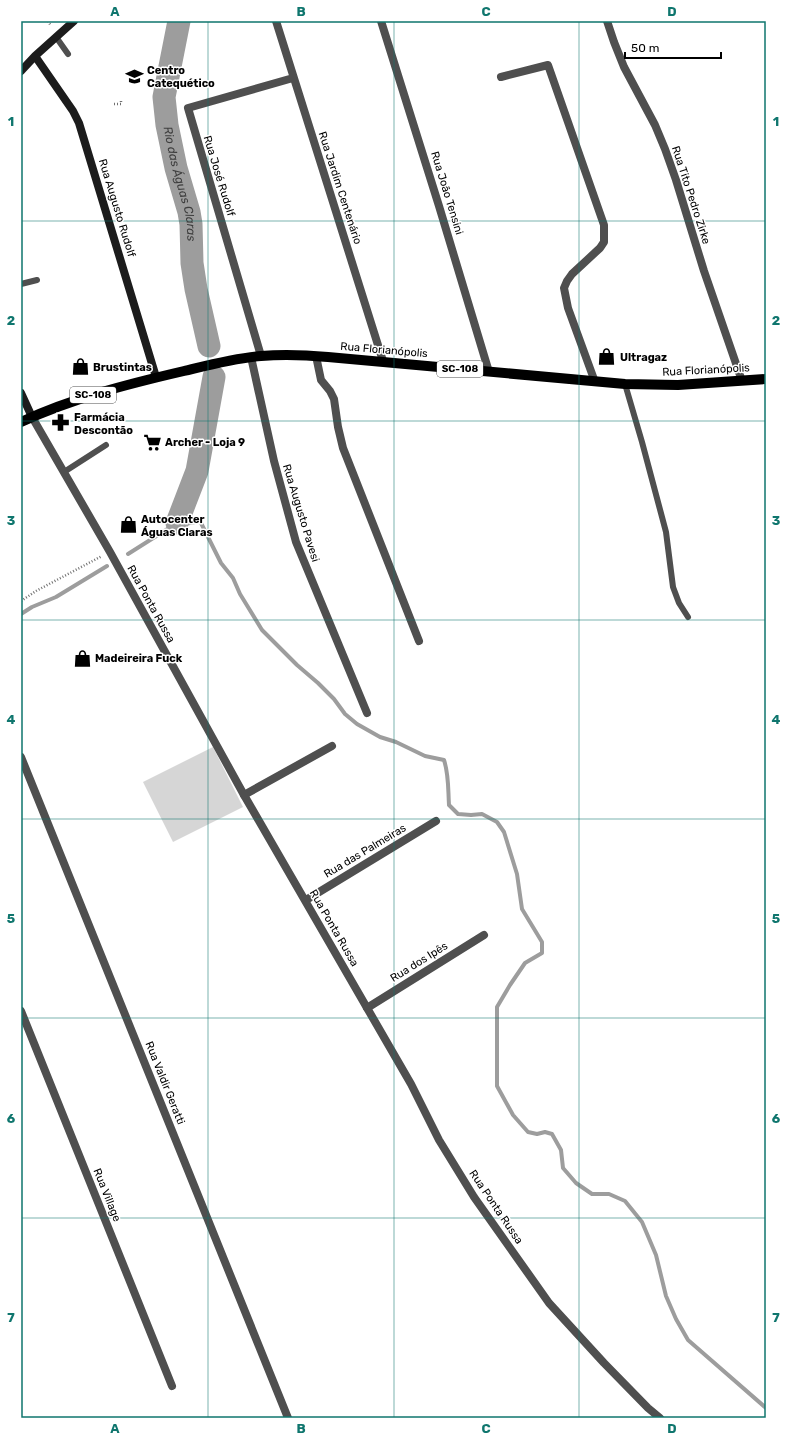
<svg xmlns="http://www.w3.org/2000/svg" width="787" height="1439" font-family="Rubik,sans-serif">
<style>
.pitch{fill:#d6d6d6}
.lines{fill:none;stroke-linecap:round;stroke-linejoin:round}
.stream{stroke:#9d9d9d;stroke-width:4}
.river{stroke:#9d9d9d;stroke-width:23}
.path{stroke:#717171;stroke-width:2.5;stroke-dasharray:1 2;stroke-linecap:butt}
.service{stroke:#4f4f4f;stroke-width:6}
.minor{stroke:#4f4f4f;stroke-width:8}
.tertiary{stroke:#4f4f4f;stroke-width:8}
.secondary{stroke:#1c1c1c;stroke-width:8}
.primary{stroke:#000;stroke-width:10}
.grid{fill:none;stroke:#0f766e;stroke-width:1;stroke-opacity:0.55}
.labels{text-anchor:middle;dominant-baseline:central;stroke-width:3;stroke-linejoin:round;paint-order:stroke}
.shield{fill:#fff;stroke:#4c4c4c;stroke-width:1}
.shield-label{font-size:10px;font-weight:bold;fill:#000}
.poi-label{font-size:11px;font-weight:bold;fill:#000;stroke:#fff;text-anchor:start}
.street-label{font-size:11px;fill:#000;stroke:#fff}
.water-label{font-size:12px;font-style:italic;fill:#3e3e3e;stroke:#fff}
.neatline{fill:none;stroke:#0f766e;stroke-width:1.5}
.grid-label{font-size:13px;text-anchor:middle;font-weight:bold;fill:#0f766e}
</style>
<rect width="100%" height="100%" fill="#fff"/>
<!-- pitch -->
<path class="pitch" d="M 213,747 L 243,807 L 173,842 L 143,782 Z"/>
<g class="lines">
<!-- stream -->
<path class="stream" d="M 128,554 L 177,523 L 185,524 L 200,521 L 221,563 L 233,578 L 240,594 L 262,630 L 297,665 L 318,683 L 334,699 L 345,714 L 357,724 L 380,737 L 396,742 L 425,756 L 444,760 C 449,775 448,790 449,805 L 458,814 L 471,815 L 482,814 L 497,822 L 504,832 L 517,874 L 522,909 L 542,942 L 542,953 L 525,963 L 510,985 L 497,1007 L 497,1086 L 513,1115 L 528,1132 L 537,1134 L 545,1132 L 552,1134 L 561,1150 L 563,1168 L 576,1183 L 592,1194 L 609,1194 L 625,1201 L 642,1222 L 656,1255 L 666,1296 L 676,1319 L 688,1340 L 766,1408
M 21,614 L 32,607 L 56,597 L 107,566"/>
<!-- river -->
<g class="river">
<path id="s1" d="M 179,21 L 164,97 L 167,125 L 176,168 L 189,212 L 191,224 L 192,263 L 196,289 L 209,346"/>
<path d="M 177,523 L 197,471 L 214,377"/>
</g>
<!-- path -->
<path class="path" d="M 48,21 L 51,26
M 114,104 L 121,104 L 121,99
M 21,601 L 36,591 L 102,556"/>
<!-- service -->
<path class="service" d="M 56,37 L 68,54
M 21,284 L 37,280
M 625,384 L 642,442 L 666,532 L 673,587 L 679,603 L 688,617
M 64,472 L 106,445"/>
<!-- minor -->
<path class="minor" d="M 276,21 L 383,361
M 381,21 L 439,206 L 489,372
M 607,21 L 614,42 L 624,67 L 655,125 L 665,149 L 676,180 L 704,271 L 742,381
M 501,77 L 548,65 L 604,225 L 604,242 L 600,248 L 572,274 L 567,281 L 564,288 L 568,308 L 595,382
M 261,356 L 188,108 L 293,78
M 316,356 L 321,380 L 330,391 L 334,399 L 338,427 L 343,448 L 419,641
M 251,357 L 274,461 L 296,542 L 367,713
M 21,757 L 288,1418
M 244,795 L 332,746
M 306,900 L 436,821
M 367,1008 L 484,935
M 21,1011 L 172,1386"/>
<!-- tertiary -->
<path class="tertiary" d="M 32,417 L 110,552 L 244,795 L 411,1084 L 439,1140 L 474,1197 L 549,1303 L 604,1363 L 648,1408 L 660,1418"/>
<!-- secondary -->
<path class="secondary" d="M 35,56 L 73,111 L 79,123 L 156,377
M 21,71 L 35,56 L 74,21
M 21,393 L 32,417"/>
<!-- primary -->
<path class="primary" d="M 21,422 C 73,398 128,384 184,371 C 209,365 235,358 261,356 C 284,354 306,355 328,357 L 625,384 L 678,385 L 766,379"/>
</g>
<!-- grid -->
<path class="grid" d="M 208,21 L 208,1418M 394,21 L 394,1418M 579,21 L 579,1418M 21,221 L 766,221M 21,421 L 766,421M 21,620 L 766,620M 21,819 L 766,819M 21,1018 L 766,1018M 21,1218 L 766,1218"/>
<!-- icons -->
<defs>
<symbol id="university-bare" viewBox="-9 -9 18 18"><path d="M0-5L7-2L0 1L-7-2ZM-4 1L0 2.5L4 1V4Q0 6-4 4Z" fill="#000" stroke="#fff" stroke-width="2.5" paint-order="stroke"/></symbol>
<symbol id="shop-bare" viewBox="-9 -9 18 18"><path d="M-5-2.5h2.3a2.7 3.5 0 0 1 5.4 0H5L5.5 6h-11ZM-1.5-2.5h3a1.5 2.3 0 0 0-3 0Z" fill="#000" stroke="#fff" stroke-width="2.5" paint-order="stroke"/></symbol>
<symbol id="pharmacy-bare" viewBox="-9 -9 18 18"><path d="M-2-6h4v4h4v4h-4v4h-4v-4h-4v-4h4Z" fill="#000" stroke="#fff" stroke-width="2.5" paint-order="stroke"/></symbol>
<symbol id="supermarket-bare" viewBox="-9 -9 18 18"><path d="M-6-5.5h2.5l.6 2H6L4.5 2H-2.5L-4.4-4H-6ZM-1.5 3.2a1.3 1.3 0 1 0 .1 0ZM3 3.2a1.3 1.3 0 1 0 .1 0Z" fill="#000" stroke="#fff" stroke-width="2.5" paint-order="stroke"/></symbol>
</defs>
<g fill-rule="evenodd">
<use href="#university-bare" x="122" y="64" width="25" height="25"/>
<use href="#shop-bare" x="594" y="344" width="25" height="25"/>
<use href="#shop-bare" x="68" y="354" width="25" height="25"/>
<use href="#pharmacy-bare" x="48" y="410" width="25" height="25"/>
<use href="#supermarket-bare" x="140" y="430" width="25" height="25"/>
<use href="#shop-bare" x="116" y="512" width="25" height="25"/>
<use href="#shop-bare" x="70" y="646" width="25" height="25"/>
</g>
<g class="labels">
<!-- shield labels -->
<g class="shield">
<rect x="437" y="361" width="46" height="16" rx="3"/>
<rect x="70" y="387" width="46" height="16" rx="3"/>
</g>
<g class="shield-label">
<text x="460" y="369">SC-108</text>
<text x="93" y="395">SC-108</text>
</g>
<!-- poi labels -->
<g class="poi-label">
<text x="147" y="70">Centro<tspan x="147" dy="13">Catequético</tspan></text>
<text x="620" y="357">Ultragaz</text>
<text x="93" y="367">Brustintas</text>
<text x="74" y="417">Farmácia<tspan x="74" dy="13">Descontão</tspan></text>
<text x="165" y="442">Archer - Loja 9</text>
<text x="141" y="519">Autocenter<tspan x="141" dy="13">Águas Claras</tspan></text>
<text x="95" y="658">Madeireira Fuck</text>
</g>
<!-- street labels -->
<g class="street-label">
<text transform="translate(219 176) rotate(73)">Rua José Rudolf</text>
<text transform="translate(340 188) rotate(72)">Rua Jardim Centenário</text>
<text transform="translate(447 193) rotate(73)">Rua João Tensini</text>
<text transform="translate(691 195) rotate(72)">Rua Tito Pedro Zirke</text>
<text transform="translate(117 208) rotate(73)">Rua Augusto Rudolf</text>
<text transform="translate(384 350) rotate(5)">Rua Florianópolis</text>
<text transform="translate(706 370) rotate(-3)">Rua Florianópolis</text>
<text transform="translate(301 513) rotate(73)">Rua Augusto Pavesi</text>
<text transform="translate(151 604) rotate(61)">Rua Ponta Russa</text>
<text transform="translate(365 851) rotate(-31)">Rua das Palmeiras</text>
<text transform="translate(334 928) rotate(60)">Rua Ponta Russa</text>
<text transform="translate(419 962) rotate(-32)">Rua dos Ipês</text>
<text transform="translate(165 1083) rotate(68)">Rua Valdir Geratti</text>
<text transform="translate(107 1195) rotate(68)">Rua Village</text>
<text transform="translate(496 1207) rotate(56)">Rua Ponta Russa</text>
</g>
<!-- water labels -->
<g class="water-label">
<text stroke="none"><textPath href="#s1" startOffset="166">Rio das Águas Claras</textPath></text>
</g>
</g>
<!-- border -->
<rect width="787" height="1439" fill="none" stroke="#ffffff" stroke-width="44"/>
<!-- scale -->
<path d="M625 52v6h96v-6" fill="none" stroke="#000000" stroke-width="2"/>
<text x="631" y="52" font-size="12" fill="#000000" stroke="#ffffff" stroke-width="3" paint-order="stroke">50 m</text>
<rect x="22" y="22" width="743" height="1395" class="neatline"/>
<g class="grid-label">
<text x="115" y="16">A</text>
<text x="301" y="16">B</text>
<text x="486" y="16">C</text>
<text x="672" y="16">D</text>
<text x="11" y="126">1</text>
<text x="776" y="126">1</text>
<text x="11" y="325">2</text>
<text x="776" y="325">2</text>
<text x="11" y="525">3</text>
<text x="776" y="525">3</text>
<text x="11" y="724">4</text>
<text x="776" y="724">4</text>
<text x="11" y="923">5</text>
<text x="776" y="923">5</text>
<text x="11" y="1123">6</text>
<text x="776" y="1123">6</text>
<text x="11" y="1322">7</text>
<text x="776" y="1322">7</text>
<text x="115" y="1433">A</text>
<text x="301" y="1433">B</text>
<text x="486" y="1433">C</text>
<text x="672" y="1433">D</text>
</g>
</svg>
